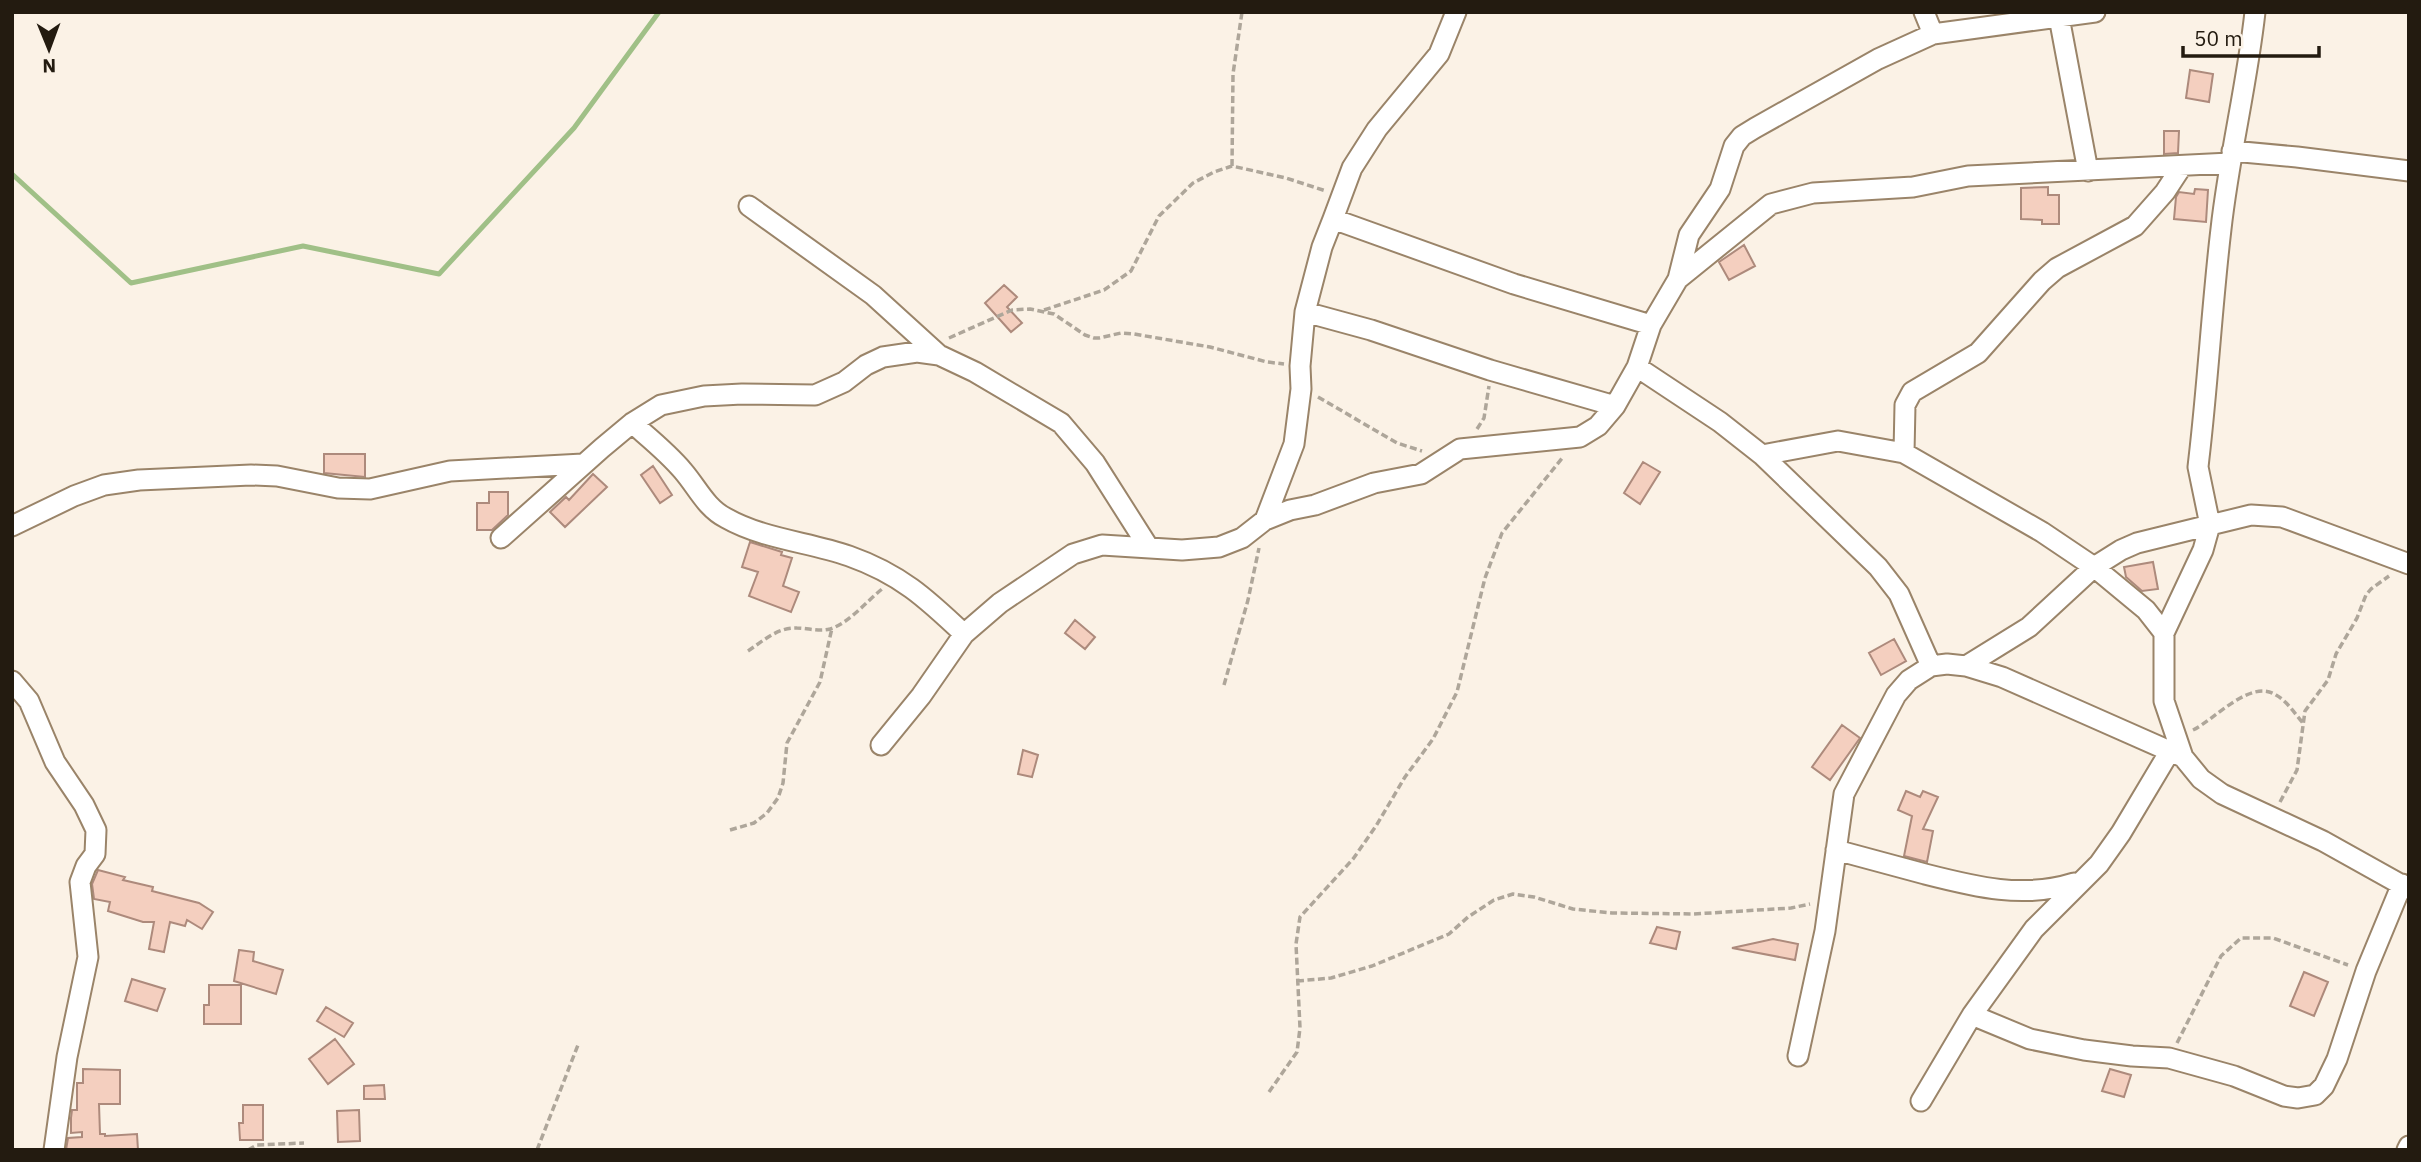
<svg xmlns="http://www.w3.org/2000/svg" width="2421" height="1162" font-family="'IBM Plex Sans',sans-serif">
<style>
.lines{fill:none;stroke-linecap:round;stroke-linejoin:round}
.stream{stroke:#a0c087;stroke-width:5}
.building{fill:#f4cfbf;stroke:#ad8a7c;stroke-width:2}
.street-casing{stroke:#9a8469;stroke-width:23}
.path{stroke:#aea69a;stroke-width:3.5;stroke-dasharray:7 3.5;stroke-linecap:butt}
.street{stroke:#fff;stroke-width:19}
</style>
<rect width="100%" height="100%" fill="#fbf2e6"/>
<g class="lines">
<!-- stream -->
<path class="stream" d="M 12,174 L 131,283 L 303,246 L 439,274 L 574,128 L 659,12"/>
</g>
<!-- building -->
<path class="building" d="M 2190,70 L 2213,74 L 2209,102 L 2186,98 Z
M 2164,131 L 2179,131 L 2178,153 L 2164,154 Z
M 2048,187 L 2048,195 L 2059,195 L 2059,224 L 2042,224 L 2042,220 L 2021,219 L 2021,188 Z
M 2195,189 L 2208,190 L 2206,222 L 2174,219 L 2176,197 L 2179,192 L 2194,194 Z
M 1744,245 L 1755,266 L 1729,280 L 1719,262 Z
M 1004,285 L 1017,297 L 1007,307 L 1022,323 L 1011,332 L 985,303 Z
M 324,454 L 365,454 L 365,477 L 324,473 Z
M 1643,462 L 1660,472 L 1640,504 L 1624,493 Z
M 653,466 L 672,495 L 660,503 L 641,475 Z
M 593,474 L 607,487 L 565,527 L 550,512 L 566,497 L 569,500 Z
M 489,492 L 508,492 L 508,515 L 492,530 L 477,530 L 477,503 L 489,503 Z
M 750,542 L 782,552 L 781,555 L 792,558 L 783,586 L 799,592 L 791,612 L 749,596 L 758,572 L 742,567 Z
M 2153,562 L 2158,589 L 2142,591 L 2126,577 L 2124,567 Z
M 1075,620 L 1095,637 L 1085,649 L 1065,633 Z
M 1894,639 L 1906,661 L 1881,675 L 1869,653 Z
M 1842,725 L 1860,738 L 1830,780 L 1812,767 Z
M 1023,750 L 1038,755 L 1032,777 L 1018,774 Z
M 1906,791 L 1920,797 L 1923,791 L 1938,797 L 1923,829 L 1933,831 L 1927,862 L 1904,856 L 1912,816 L 1898,810 Z
M 98,870 L 125,877 L 123,880 L 153,887 L 152,891 L 199,903 L 213,912 L 202,929 L 187,920 L 185,926 L 170,922 L 164,952 L 149,949 L 154,922 L 143,922 L 108,911 L 110,902 L 94,899 L 92,884 Z
M 1657,927 L 1680,932 L 1676,949 L 1650,943 Z
M 1773,939 L 1798,944 L 1795,960 L 1732,948 Z
M 239,950 L 254,952 L 253,961 L 283,970 L 276,994 L 234,981 Z
M 2304,972 L 2328,982 L 2314,1016 L 2290,1006 Z
M 132,979 L 165,989 L 157,1011 L 125,1001 Z
M 209,985 L 241,985 L 241,1024 L 204,1024 L 204,1005 L 209,1005 Z
M 326,1007 L 353,1023 L 344,1037 L 317,1021 Z
M 335,1039 L 354,1064 L 328,1084 L 309,1059 Z
M 83,1069 L 120,1070 L 120,1104 L 99,1104 L 100,1134 L 105,1134 L 105,1136 L 137,1134 L 138,1150 L 66,1150 L 68,1138 L 82,1137 L 82,1132 L 71,1133 L 71,1118 L 72,1110 L 77,1110 L 77,1083 L 83,1083 Z
M 2110,1069 L 2131,1075 L 2124,1097 L 2102,1091 Z
M 384,1085 L 385,1099 L 364,1099 L 364,1086 Z
M 243,1105 L 263,1105 L 263,1140 L 240,1140 L 239,1123 L 243,1123 Z
M 359,1110 L 360,1141 L 338,1142 L 337,1111 Z"/>
<g class="lines">
<defs>
<path id="street" d="M 1924,12 L 1933,34
M 2255,12 C 2247,85 2229,156 2221,229 C 2212,305 2208,381 2199,458 L 2198,467 L 2210,525 L 2203,550 L 2164,633 L 2164,701 L 2183,757 L 2201,779 L 2222,794 L 2323,841 L 2409,889
M 2059,17 L 2088,171
M 2232,151 L 2297,157 L 2409,171
M 749,206 L 873,295 L 939,355
M 1333,219 L 1514,284 L 1651,325
M 1678,279 L 1689,235 L 1720,189 L 1734,146 L 1742,136 L 1755,128 L 1878,59 L 1933,34 L 2095,12
M 1305,312 L 1371,330 L 1490,370 L 1615,406
M 1637,367 L 1720,422 L 1762,455 L 1878,567 L 1899,594 L 1931,666
M 632,423 C 649,438 668,453 683,471 C 697,487 706,508 726,518 C 763,539 809,542 849,556 C 900,574 926,598 964,634
M 1904,453 L 1905,405 L 1912,392 L 1978,353 L 2042,281 L 2057,268 L 2135,226 L 2165,192 L 2182,166
M 1762,455 L 1838,441 L 1904,453 L 2042,532 L 2094,567 L 2146,610 L 2164,633
M 1265,520 L 1294,444 L 1301,389 L 1300,366 L 1305,312 L 1322,247 L 1333,219 L 1352,168 L 1377,129 L 1439,54 L 1456,12
M 12,526 L 74,496 L 104,485 L 139,480 L 251,475 L 277,476 L 338,488 L 370,489 L 450,471 L 583,464
M 501,538 L 602,448 L 632,423 L 661,405 L 704,396 L 742,394 L 815,395 L 844,382 L 866,365 L 883,357 L 917,352 L 939,355 L 975,372 L 1061,423 L 1095,463 L 1149,548
M 1966,666 L 2029,627 L 2094,567 L 2121,550 L 2137,543 L 2210,525 L 2251,515 L 2282,517 L 2409,564
M 12,681 L 29,701 L 55,762 L 84,805 L 96,830 L 95,854 L 86,866 L 80,882 L 88,957 L 67,1057 L 54,1150
M 881,745 L 921,696 L 964,634 L 1000,603 L 1073,554 L 1102,545 L 1182,550 L 1219,547 L 1242,538 L 1265,520 L 1290,510 L 1315,505 L 1374,483 L 1421,474 L 1460,449 L 1580,437 L 1598,426 L 1615,406 L 1637,367 L 1651,325 L 1678,279 L 1771,204 L 1813,193 L 1913,187 L 1968,176 L 2230,163
M 1836,850 C 1865,858 1895,866 1925,874 C 1976,887 2023,899 2074,883
M 1972,1015 L 2030,1039 L 2084,1050 L 2132,1056 L 2169,1058 L 2234,1076 L 2284,1096 L 2298,1098 L 2315,1095 L 2324,1086 L 2337,1059 L 2366,971 L 2402,884
M 1798,1056 L 1825,931 L 1844,794 L 1896,695 L 1909,680 L 1931,666 L 1947,664 L 1966,666 L 2002,677 L 2183,757
M 1921,1101 L 1972,1015 L 2034,929 L 2099,864 L 2121,833 L 2170,751
M 2407,1150 L 2409,1146"/>
</defs>
<!-- street casing -->
<use href="#street" class="street-casing"/>
<!-- path -->
<path class="path" d="M 1232,166 L 1233,74 L 1242,12
M 1044,310 L 1104,290 L 1131,271 L 1159,216 L 1193,183 L 1214,172 L 1232,166 L 1286,178 L 1326,191
M 949,338 L 1012,310 L 1030,309 L 1054,314 L 1085,335 L 1094,338 L 1099,338 L 1121,333 L 1134,334 L 1210,347 L 1267,362 L 1284,364
M 1318,397 L 1397,443 L 1422,451
M 1477,429 L 1484,418 L 1489,386
M 748,651 C 763,641 778,627 797,628 C 808,628 819,632 830,629 C 849,623 866,602 882,589
M 1224,685 L 1248,600 L 1259,548
M 2193,730 C 2214,720 2251,678 2276,695 C 2287,701 2295,714 2303,723
M 2280,802 L 2297,770 L 2305,711 L 2328,680 L 2336,654 L 2357,618 L 2366,595 L 2371,589 L 2389,576
M 730,830 L 754,823 L 767,813 L 778,798 L 783,783 L 787,743 L 820,682 L 832,628
M 1297,981 L 1331,978 L 1372,966 L 1449,934 L 1468,917 L 1494,900 L 1513,894 L 1534,897 L 1573,909 L 1612,913 L 1694,914 L 1791,908 L 1810,904
M 2177,1043 L 2221,956 L 2241,938 L 2273,938 L 2348,965
M 1269,1092 L 1297,1052 L 1300,1028 L 1296,944 L 1300,917 L 1353,859 L 1376,826 L 1405,777 L 1433,739 L 1457,692 L 1485,578 L 1502,533 L 1563,457
M 248,1150 L 257,1145 L 304,1143
M 537,1150 L 578,1045"/>
<!-- street -->
<use href="#street" class="street"/>
</g>
<!-- border -->
<rect width="2421" height="1162" fill="none" stroke="#231b10" stroke-width="28"/>
<!-- north arrow -->
<g transform="translate(49 49) rotate(179)" stroke="#fbf2e6" stroke-width="5" paint-order="stroke">
<path d="M0-5L12 26L0 18L-12 26Z" fill="#231b10"/>
<text y="-10" font-size="19" font-weight="bold" text-anchor="middle" fill="#231b10">N</text>
</g>
<!-- scale -->
<path d="M2183 46v10h136v-10" fill="none" stroke="#231b10" stroke-width="3.5"/>
<text x="2194" y="46" font-size="21" fill="#231b10" stroke="#fbf2e6" stroke-width="5" paint-order="stroke">50 m</text>
</svg>
